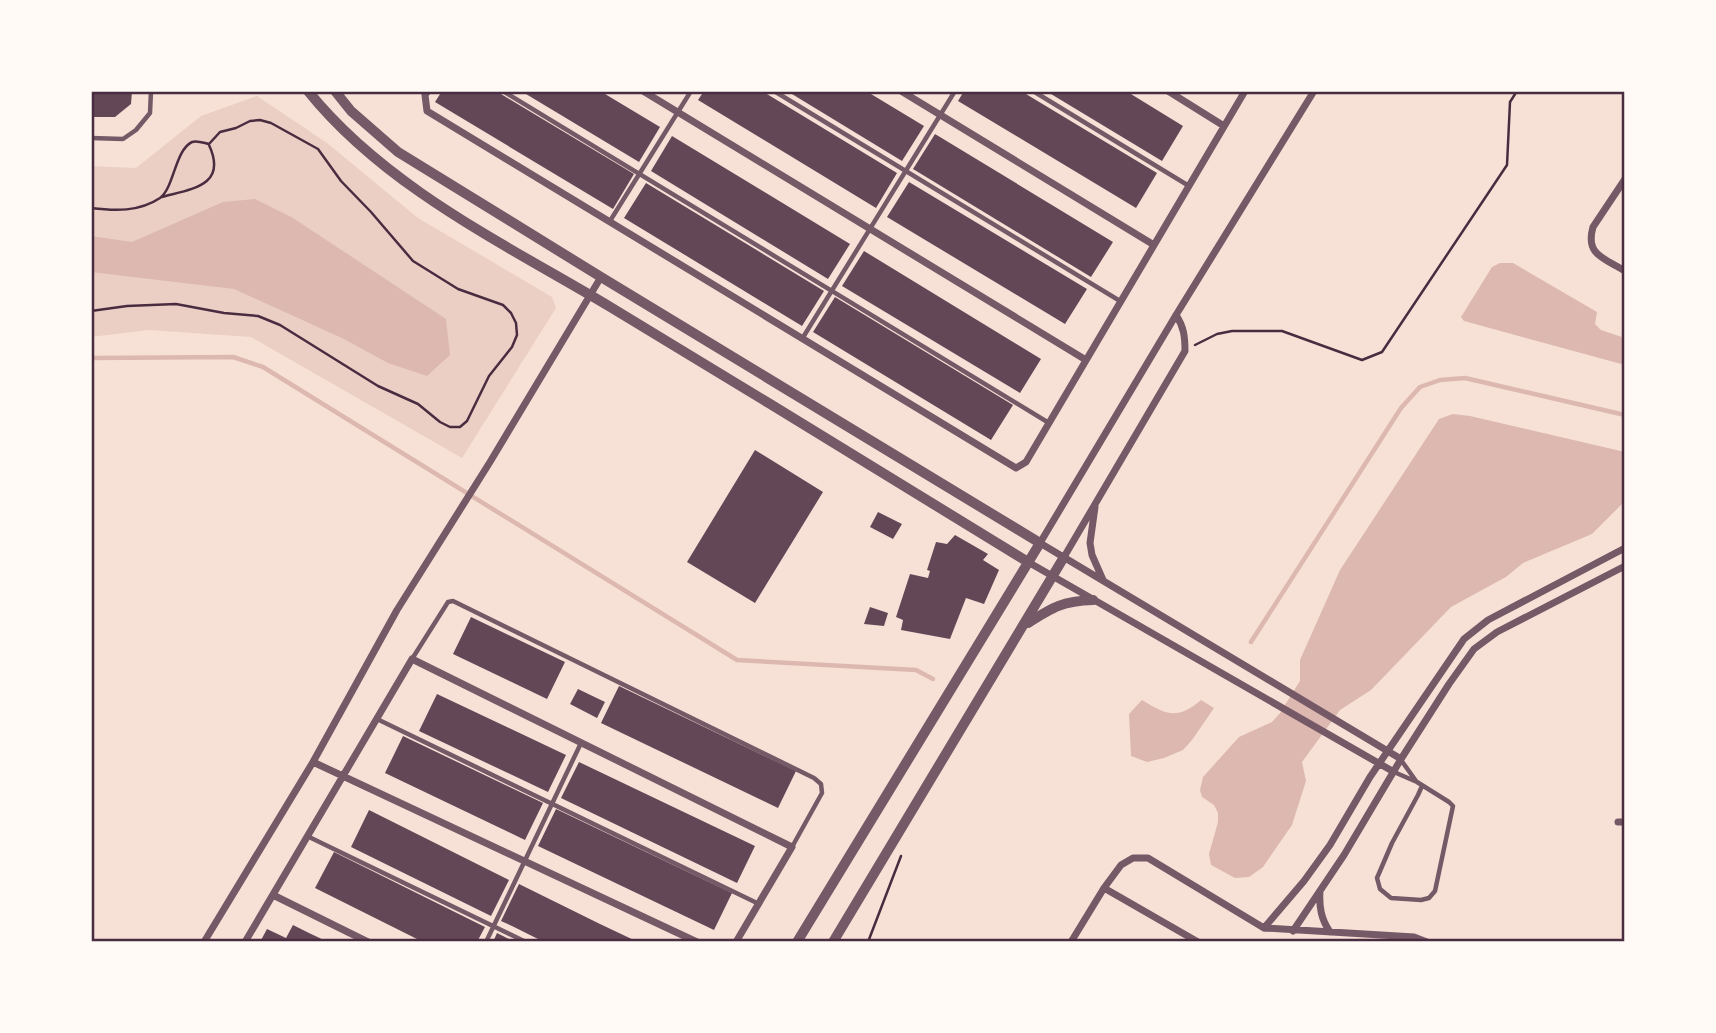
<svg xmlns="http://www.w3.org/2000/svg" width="1716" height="1033" font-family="Arial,sans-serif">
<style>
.green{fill:#ebcfc5}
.water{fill:#dcb8b0}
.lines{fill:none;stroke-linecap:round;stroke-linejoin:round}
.stream{stroke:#dcb8b0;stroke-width:4.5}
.building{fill:#644757}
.path{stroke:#4a2c40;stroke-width:2.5}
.service{stroke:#755966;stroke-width:4.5}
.minor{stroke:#755966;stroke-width:7}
.tertiary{stroke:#755966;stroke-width:10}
.neatline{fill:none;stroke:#4a2c40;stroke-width:2.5}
</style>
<rect width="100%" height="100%" fill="#f7e1d7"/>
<!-- green -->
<path class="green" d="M 257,96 L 327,143 L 418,218 L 552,297 L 556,308 L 462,458 L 251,337 L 149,330 L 91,337 L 91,166 L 136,168 L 201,116 Z"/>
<!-- water -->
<path class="water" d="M 255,199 L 293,218 L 446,319 L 450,355 L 427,376 L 388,363 L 344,339 L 234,289 L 91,272 L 91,236 L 132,242 L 223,202 Z
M 1500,263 L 1513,263 L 1597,312 L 1595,324 L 1601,330 L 1625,338 L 1625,365 L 1464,321 L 1461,317 L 1492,267 Z
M 1453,414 L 1470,416 L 1625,452 L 1625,501 L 1592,534 L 1523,563 L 1506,577 L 1451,607 L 1371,690 L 1340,710 L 1302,762 L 1306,781 L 1292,825 L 1263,867 L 1249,877 L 1235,878 L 1211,865 L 1209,854 L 1218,822 L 1218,813 L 1214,805 L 1202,797 L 1200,790 L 1203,777 L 1239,737 L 1272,722 L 1280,713 L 1300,681 L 1300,660 L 1340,570 L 1439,419 Z
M 1142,700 C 1166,715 1178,720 1201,700 L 1214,708 L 1192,740 L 1183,750 L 1164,758 L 1147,762 L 1131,756 L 1129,714 Z"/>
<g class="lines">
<!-- stream -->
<path class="stream" d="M 91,358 L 233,357 L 263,367 L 737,660 L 916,670 L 933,679
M 1251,642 L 1401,408 L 1420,387 L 1440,380 L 1465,378 L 1625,415"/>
</g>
<!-- building -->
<path class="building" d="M 91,91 L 132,91 L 131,104 L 115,117 L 91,117 Z
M 442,91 L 496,91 L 634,174 L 613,209 L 435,102 Z
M 521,91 L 600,91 L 660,127 L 639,162 Z
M 704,91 L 762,91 L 897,173 L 876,208 L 698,100 Z
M 787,91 L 866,91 L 924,126 L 902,161 Z
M 964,91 L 1021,91 L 1157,173 L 1136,208 L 958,101 Z
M 1046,91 L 1126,91 L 1183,126 L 1162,161 Z
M 935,134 L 1113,242 L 1091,277 L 913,169 Z
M 672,136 L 850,244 L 828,279 L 651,171 Z
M 909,182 L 1087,289 L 1065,324 L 887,217 Z
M 646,183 L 824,291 L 802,326 L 624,218 Z
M 864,251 L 1041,359 L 1020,393 L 842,286 Z
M 835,297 L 1013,405 L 991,440 L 813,332 Z
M 755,450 L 823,492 L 755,603 L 687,562 Z
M 878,512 L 902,524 L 893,539 L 870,527 Z
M 955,535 L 988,554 L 983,560 L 999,570 L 984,604 L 966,598 L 950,639 L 901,630 L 903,620 L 896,617 L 910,574 L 928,578 L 930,571 L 927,570 L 936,542 L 947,544 Z
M 870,607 L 888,613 L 884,626 L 864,624 Z
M 471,617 L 565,662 L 547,699 L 453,654 Z
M 619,686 L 796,771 L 778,808 L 601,723 Z
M 578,689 L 605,702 L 597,718 L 570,704 Z
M 437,694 L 566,755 L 548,792 L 419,731 Z
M 403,736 L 543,803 L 525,840 L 385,773 Z
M 579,762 L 755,846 L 737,883 L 561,798 Z
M 556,809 L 732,893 L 714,930 L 538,846 Z
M 369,810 L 509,880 L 491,916 L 351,847 Z
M 334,852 L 485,927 L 477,942 L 423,942 L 315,888 Z
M 519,884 L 600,924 L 638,942 L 544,942 L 512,926 L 501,921 Z
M 293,925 L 309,933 L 328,942 L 260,942 L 267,929 L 286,938 Z
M 497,933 L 515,942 L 493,942 Z"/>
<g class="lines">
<!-- path -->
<path class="path" d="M 162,197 C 191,189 228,186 209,145
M 91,208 C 115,211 139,212 160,198 C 174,188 175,150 192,142 C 197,140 204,143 209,144 L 220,132 L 236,128 L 250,121 L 260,120 L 271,123 L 318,149 L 341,181 L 371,212 L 413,261 L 458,289 L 503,305 L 511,313 L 516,323 L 517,335 L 512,347 L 489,376 L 467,421 L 460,427 L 450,427 L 440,422 L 418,404 L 378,386 L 280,325 L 258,316 L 224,313 L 176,304 L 127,306 L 91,311
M 1195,345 L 1217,334 L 1232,331 L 1282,331 L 1362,360 L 1382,352 L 1507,165 L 1510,102 L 1517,91
M 868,942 L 901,856"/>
<!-- service -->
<path class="service" d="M 503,91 L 1049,423
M 774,91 L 1120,301
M 1033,91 L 1189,186
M 91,138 L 123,139 L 136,130 L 150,113 L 151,91
M 610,221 L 691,91
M 802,339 L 955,91
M 412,659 L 448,602 L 453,601 L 814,778 L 821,784 L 822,793 L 792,847
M 377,719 L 759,904
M 1401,760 L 1416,781
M 1394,772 L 1417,782 L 1449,802 L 1453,806 L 1435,891 L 1429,898 L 1421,900 L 1391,898 L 1380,889 L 1377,878 L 1392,843 L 1418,795 L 1422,786
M 307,836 L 526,942
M 486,942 L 581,743"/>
<!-- minor -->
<path class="minor" d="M 428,91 L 425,95 L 427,111 L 1016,468 L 1026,462 L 1245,91
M 643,91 L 1086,360
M 901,91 L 1154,245
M 1168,91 L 1224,126
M 1314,91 L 1176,315 L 1040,543 L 1401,759
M 1625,179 L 1593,227 C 1585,255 1604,258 1625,271
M 1095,507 L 1090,543 L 1092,555 L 1103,580
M 1064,557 L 1185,351 C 1185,337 1184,327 1176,315
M 1028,562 L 1394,772
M 313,762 L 697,942
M 1618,822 L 1625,822
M 1104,888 L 1198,942
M 1320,891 C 1319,907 1321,919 1330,932
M 273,895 L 368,942
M 1264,928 L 1304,881 L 1330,845 L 1370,777 L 1464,639 L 1488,620 L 1625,548
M 1293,931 L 1344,855 L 1401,759 L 1449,684 L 1474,649 L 1497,632 L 1625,566
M 204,942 L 313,762 L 397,610 L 490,462 L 601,277
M 245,942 L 412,659 L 792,847 L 736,942
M 1071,942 L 1104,888 L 1121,865 L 1133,858 L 1148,858 L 1264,928 L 1414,937 L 1427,942"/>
<!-- tertiary -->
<path class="tertiary" d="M 308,91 C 386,188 507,245 612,308 C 751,392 890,477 1028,562
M 335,91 L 351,111 L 398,152 L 601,277 L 1040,543 L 797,942
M 1028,623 C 1053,607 1063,601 1093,600
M 833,942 L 1064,557"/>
</g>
<!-- border -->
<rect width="1716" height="1033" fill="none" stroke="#fffaf5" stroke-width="186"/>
<rect x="93" y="93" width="1530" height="847" class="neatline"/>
</svg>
